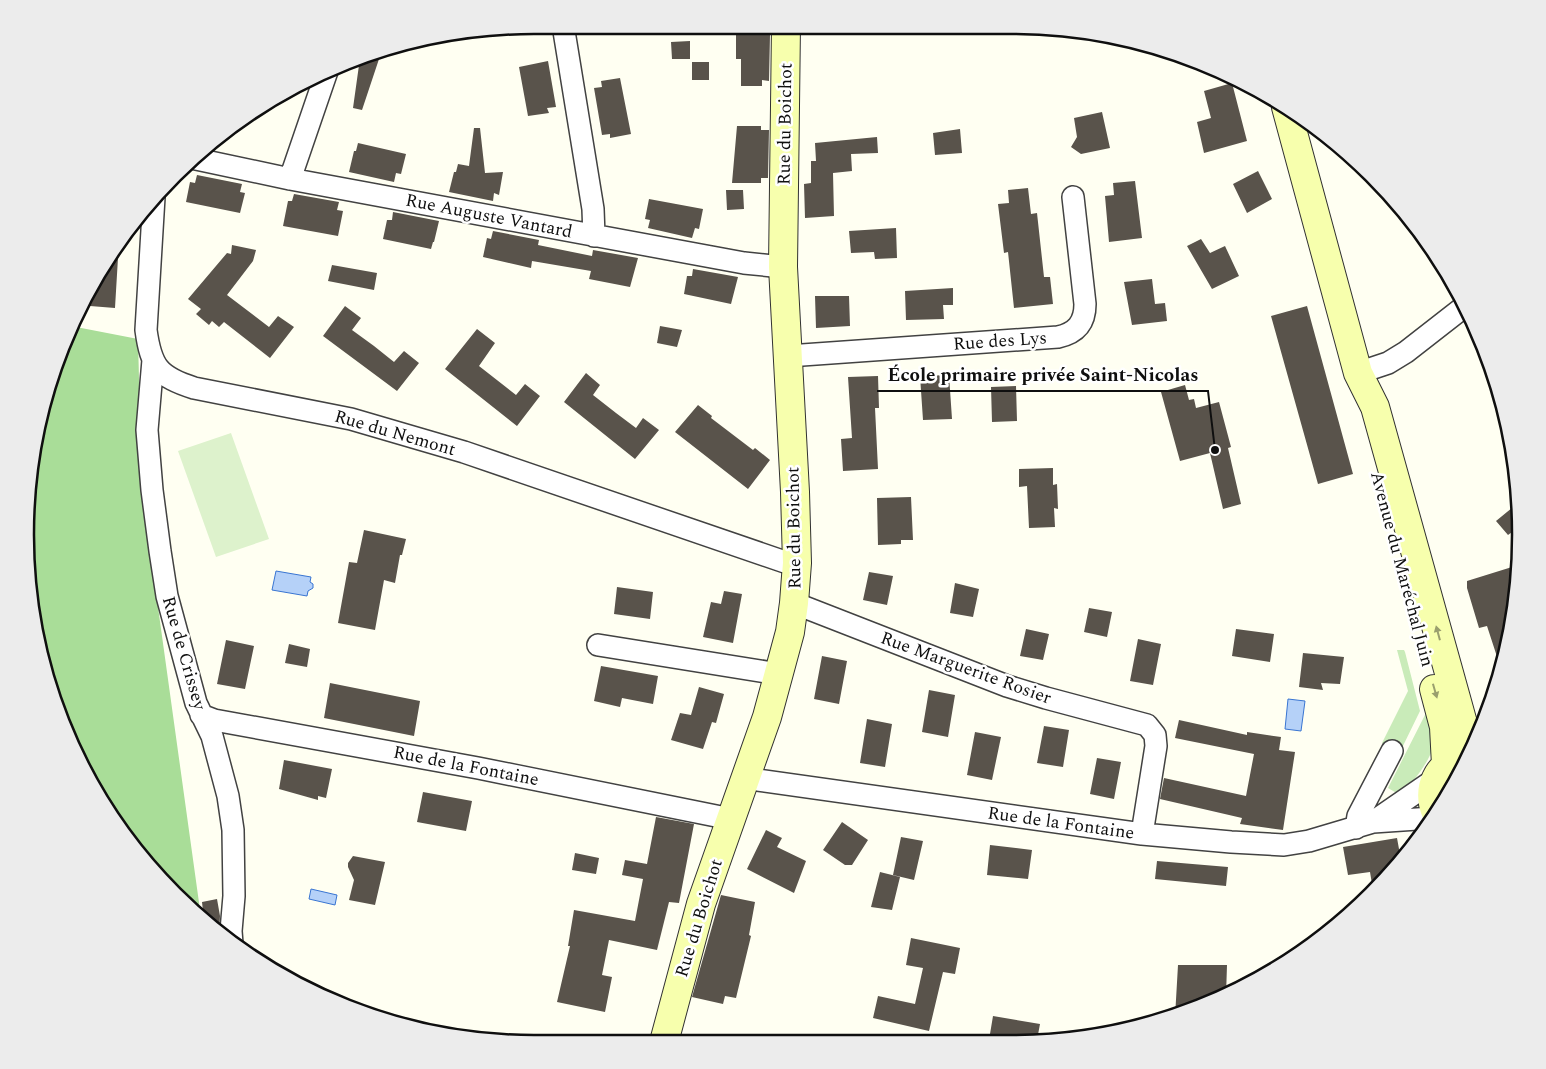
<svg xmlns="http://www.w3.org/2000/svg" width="1546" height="1069" font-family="Spectral,serif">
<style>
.green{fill:#c9ebb9}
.forest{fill:#a9dd98}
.pitch{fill:#ddf2cc}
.water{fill:#b5d1f8;stroke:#3975d2}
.building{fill:#59534b}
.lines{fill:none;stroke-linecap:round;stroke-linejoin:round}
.street-casing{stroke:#424242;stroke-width:24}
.secondary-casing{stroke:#313131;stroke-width:30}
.street{stroke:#fff;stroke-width:21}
.secondary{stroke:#f7ffad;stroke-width:28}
.oneway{fill:#9a9f6e}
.labels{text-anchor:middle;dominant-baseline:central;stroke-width:5;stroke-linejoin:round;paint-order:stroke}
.street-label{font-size:18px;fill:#0f0f0f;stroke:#fff}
.rim{fill:none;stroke:#0f0f0f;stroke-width:2.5}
.leader{fill:none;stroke:#0f0f0f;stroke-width:2}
.callout-dot{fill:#0f0f0f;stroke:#fff;stroke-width:2}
.callout-label{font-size:19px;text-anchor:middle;font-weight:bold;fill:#0f0f0f;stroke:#fff;stroke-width:5;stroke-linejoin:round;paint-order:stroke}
</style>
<rect width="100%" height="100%" fill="#fffff2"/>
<!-- green -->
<path class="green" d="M 68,331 L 64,365 L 57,366 L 64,339 Z
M 1397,650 L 1404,650 L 1405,652 L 1420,711 L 1400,752 L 1382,743 L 1408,691 Z
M 1428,709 C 1430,720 1434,734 1433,745 C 1432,759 1411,785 1400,795 L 1388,788 Z"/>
<!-- forest -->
<path class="forest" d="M 71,326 L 138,339 L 141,459 L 152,564 L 201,917 L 152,871 L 78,760 L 35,634 L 26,568 L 29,468 L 57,366 L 64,365 L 68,331 Z"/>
<!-- pitch -->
<path class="pitch" d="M 231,433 L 269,539 L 216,557 L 178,451 Z"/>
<!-- water -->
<path class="water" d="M 276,571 L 311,577 L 310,582 L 313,584 L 313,588 L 308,591 L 307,596 L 272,590 Z
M 1288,699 L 1305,701 L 1301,731 L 1285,729 Z
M 311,889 L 337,895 L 335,905 L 309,899 Z"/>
<!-- building -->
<path class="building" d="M 762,30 L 762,35 L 770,35 L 769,81 L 762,80 L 762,86 L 741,86 L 741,59 L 736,59 L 736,31 Z
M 690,41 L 690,59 L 672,59 L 671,42 Z
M 382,50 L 362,110 L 353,108 L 360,58 Z
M 548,61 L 556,107 L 547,108 L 549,113 L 528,116 L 519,67 Z
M 692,62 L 709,62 L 709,80 L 692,80 Z
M 620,78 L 631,134 L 610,138 L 610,134 L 602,135 L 594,88 L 602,87 L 601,81 Z
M 1232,83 L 1247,141 L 1204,153 L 1197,122 L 1211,118 L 1204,91 Z
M 1102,112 L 1110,148 L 1081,154 L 1071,147 L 1077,137 L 1074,118 Z
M 737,126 L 761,126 L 761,130 L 769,130 L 768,178 L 761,178 L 761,183 L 732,183 Z
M 474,128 L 480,128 L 485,173 L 503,172 L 499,195 L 494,193 L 493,201 L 449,192 L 454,172 L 456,172 L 458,164 L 469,166 Z
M 960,129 L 962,153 L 935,155 L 933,133 Z
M 877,137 L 878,153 L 851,154 L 852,171 L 833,173 L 834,216 L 805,218 L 804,184 L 811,183 L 811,161 L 816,161 L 815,143 Z
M 358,143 L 406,154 L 401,174 L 396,173 L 394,182 L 349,172 L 354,151 L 356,151 Z
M 1258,171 L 1272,199 L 1247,213 L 1233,184 Z
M 197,175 L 242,184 L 240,192 L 245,193 L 240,213 L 186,202 L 190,182 L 195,183 Z
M 1135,181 L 1142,238 L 1109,242 L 1105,196 L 1114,195 L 1113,183 Z
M 1028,188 L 1031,214 L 1037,213 L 1044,277 L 1050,277 L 1053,304 L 1014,308 L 1008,252 L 1004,253 L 998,204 L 1009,203 L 1008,190 Z
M 726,190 L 743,190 L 744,209 L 727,210 Z
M 294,194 L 339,202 L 337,210 L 343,211 L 338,236 L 283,226 L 288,201 L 292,201 Z
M 649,199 L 703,209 L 699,229 L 695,228 L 692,238 L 648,228 L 650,220 L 645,219 Z
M 393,212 L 439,221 L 434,242 L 433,242 L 431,249 L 383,239 L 387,220 L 392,220 Z
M 896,228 L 897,258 L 875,259 L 874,252 L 851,253 L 849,231 Z
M 493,231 L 539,240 L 538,245 L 592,256 L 593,250 L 638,258 L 630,287 L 589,279 L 591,271 L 532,261 L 531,268 L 483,257 L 487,238 L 491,239 Z
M 1201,239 L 1210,253 L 1225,246 L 1239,276 L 1212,289 L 1187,246 Z
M 119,241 L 115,308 L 90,306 L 91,289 L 111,252 Z
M 232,245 L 256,250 L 253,261 L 227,295 L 269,327 L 278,316 L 294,327 L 270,358 L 224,322 L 219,327 L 212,321 L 209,325 L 196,314 L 201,309 L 188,299 L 227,253 L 231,254 Z
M 332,265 L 377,273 L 374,290 L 328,281 Z
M 693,269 L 738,277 L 731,304 L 684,294 L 687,276 L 692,276 Z
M 1152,279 L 1155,304 L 1165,303 L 1167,321 L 1132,325 L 1124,282 Z
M 953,288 L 953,305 L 943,305 L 944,319 L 906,320 L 905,291 Z
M 815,296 L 849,296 L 850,326 L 816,328 Z
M 345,306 L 361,318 L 352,330 L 374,346 L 394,362 L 404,351 L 419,363 L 397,391 L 323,336 Z
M 1307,306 L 1353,474 L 1318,484 L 1271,316 Z
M 660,326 L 682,330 L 677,347 L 657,343 Z
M 477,329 L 495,343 L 479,366 L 516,395 L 525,384 L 540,396 L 517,426 L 445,369 Z
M 586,373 L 600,385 L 593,395 L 616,413 L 636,428 L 643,418 L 659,430 L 635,459 L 564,402 Z
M 949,375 L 952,419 L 923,420 L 920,376 Z
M 878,376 L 879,408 L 875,408 L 878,469 L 843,471 L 841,439 L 852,438 L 848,377 Z
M 1185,385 L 1189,400 L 1194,399 L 1196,408 L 1219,402 L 1231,447 L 1228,448 L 1241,504 L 1223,509 L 1210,453 L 1180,461 L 1161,392 Z
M 1016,386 L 1017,421 L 992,422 L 991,387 Z
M 698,405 L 712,416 L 711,418 L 753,450 L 755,448 L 770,460 L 748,489 L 675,432 Z
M 1053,468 L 1053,485 L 1057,484 L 1058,509 L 1054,508 L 1055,527 L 1029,528 L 1027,486 L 1019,487 L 1019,469 Z
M 911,497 L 913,540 L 901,540 L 901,544 L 878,545 L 877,498 Z
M 1518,503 L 1519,527 L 1508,535 L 1496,521 Z
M 364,530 L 406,539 L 402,555 L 400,555 L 395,583 L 384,580 L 375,630 L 338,623 L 349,562 L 357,563 Z
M 1512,567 L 1517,584 L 1502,672 L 1487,626 L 1479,628 L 1467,588 L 1467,581 Z
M 869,572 L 893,576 L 887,605 L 863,600 Z
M 955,583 L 979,589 L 973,617 L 950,613 Z
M 617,587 L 653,592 L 650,619 L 614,614 Z
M 724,591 L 742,594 L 733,643 L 703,637 L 711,602 L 721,604 Z
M 1089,608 L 1112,612 L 1107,637 L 1084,632 Z
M 1026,629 L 1049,634 L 1043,660 L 1020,656 Z
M 1236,629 L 1274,634 L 1270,662 L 1232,656 Z
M 1138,639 L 1161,644 L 1153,685 L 1130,681 Z
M 226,640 L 254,646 L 245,689 L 217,684 Z
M 289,644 L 310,649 L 307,667 L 285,663 Z
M 1303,653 L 1344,657 L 1340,684 L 1321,683 L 1323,690 L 1299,687 Z
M 822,656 L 847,661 L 839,704 L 814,699 Z
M 601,666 L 658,676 L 653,704 L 622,698 L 620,707 L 594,701 Z
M 330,683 L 420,701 L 414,736 L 324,718 Z
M 699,687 L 724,694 L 716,723 L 712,722 L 703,749 L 671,740 L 680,713 L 691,715 Z
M 929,690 L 955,695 L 948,737 L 922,732 Z
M 867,719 L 892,724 L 885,767 L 860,763 Z
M 1179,720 L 1247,735 L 1247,732 L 1281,737 L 1279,750 L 1295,752 L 1283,830 L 1240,824 L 1242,818 L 1160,799 L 1164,778 L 1246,796 L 1254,754 L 1175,738 Z
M 1044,726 L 1069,730 L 1063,767 L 1037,763 Z
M 975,732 L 1001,737 L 992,780 L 967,775 Z
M 1097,758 L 1121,762 L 1114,799 L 1090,794 Z
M 284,760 L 332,769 L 326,798 L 318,796 L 318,800 L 279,789 Z
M 423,792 L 472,801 L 466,831 L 417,822 Z
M 656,817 L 694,824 L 679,903 L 669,902 L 657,950 L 609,940 L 602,975 L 612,977 L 605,1012 L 557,1002 L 570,946 L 568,946 L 574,910 L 635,921 L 643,879 L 622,875 L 625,860 L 647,864 Z
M 842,822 L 868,840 L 852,865 L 845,865 L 823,850 Z
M 766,830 L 782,838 L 777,847 L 806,861 L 794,893 L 747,869 Z
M 901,837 L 923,841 L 914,880 L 893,875 Z
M 1397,838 L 1401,860 L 1373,890 L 1370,872 L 1348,875 L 1343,847 Z
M 990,845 L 1032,850 L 1028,879 L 987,875 Z
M 575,853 L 599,858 L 596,874 L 572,870 Z
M 353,856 L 385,862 L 375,905 L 349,900 L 354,880 L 348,867 L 348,863 Z
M 1157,861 L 1228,867 L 1226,886 L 1155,879 Z
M 880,872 L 900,877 L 892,910 L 871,907 Z
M 721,895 L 755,902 L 749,935 L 751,936 L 736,998 L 725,996 L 723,1004 L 692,997 Z
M 217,899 L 220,916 L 219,933 L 204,920 L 202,902 Z
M 911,938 L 960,948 L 955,974 L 943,972 L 929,1031 L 873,1018 L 878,996 L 915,1004 L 923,968 L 906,965 Z
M 1178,965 L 1227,965 L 1226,996 L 1210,996 L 1210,1003 L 1175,1017 Z
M 993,1016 L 1040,1024 L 1037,1040 L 989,1040 Z"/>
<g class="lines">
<defs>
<path id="street" d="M 563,25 L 593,209 L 594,236
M 196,159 L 290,179 L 744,263 L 783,267
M 290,179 L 327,71
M 154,197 L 146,330 C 151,367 159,377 194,388 L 351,419 L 464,452 L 785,562 L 797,563
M 788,356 L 1058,337 C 1076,333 1085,323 1085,304 L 1073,197
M 153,360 L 147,430 L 152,490 L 160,551 L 167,596 L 196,703 L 212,736 L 228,796 L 233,830 L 234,896 L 231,931 L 232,944
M 1358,373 L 1388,363 L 1406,352 L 1465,306
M 794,603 L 1007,686 L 1046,698 L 1147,725 L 1155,735 L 1156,746 L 1142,834
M 598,645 L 779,674
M 201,715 L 214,720 L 478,768 L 731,819
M 747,776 L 758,780 L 1142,834 L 1231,842 L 1284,845 L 1309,841 L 1373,822 L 1432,818
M 1373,822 L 1434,780
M 1356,828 L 1358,816 L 1392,751"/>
<path id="secondary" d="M 1286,107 L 1358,373 L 1375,407 L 1456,698 L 1464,727 L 1474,746
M 1434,689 L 1444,727 L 1446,765
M 1436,813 C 1426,789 1437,764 1462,757
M 664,1042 L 701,904 L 767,717 L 790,632 L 794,603 L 797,563 L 795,492 L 783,267 L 786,25"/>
</defs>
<!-- street casing -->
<use href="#street" class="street-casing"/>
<!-- secondary casing -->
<use href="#secondary" class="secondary-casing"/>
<!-- street -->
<use href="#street" class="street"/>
<!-- secondary -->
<use href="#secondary" class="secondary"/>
</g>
<!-- one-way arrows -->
<defs><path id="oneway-solid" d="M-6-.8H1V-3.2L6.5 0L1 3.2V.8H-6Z" transform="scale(1.25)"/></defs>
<g class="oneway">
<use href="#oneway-solid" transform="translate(1438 633) rotate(-105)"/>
<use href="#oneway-solid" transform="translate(1435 691) rotate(74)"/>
</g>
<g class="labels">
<!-- street labels -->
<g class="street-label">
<text transform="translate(785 124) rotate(-89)">Rue du Boichot</text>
<text transform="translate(489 216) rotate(11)">Rue Auguste Vantard</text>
<text transform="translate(1000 341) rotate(-4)">Rue des Lys</text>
<text transform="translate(395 433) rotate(16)">Rue du Nemont</text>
<text transform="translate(794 528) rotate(-91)">Rue du Boichot</text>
<text transform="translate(1402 569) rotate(75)">Avenue du Maréchal Juin</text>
<text transform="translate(184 653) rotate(74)">Rue de Crissey</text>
<text transform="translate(966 668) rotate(20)">Rue Marguerite Rosier</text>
<text transform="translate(466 766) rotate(11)">Rue de la Fontaine</text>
<text transform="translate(1061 823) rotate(8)">Rue de la Fontaine</text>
<text transform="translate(699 918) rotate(-73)">Rue du Boichot</text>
</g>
</g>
<!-- crop -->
<path d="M0 0H1546V1069H0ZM534 34H1012A500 500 0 0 1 1512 534V535A500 500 0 0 1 1012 1035H534A500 500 0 0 1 34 535V534A500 500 0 0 1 534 34Z" fill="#ececec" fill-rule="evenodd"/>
<path class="rim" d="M534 34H1012A500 500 0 0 1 1512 534V535A500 500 0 0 1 1012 1035H534A500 500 0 0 1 34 535V534A500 500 0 0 1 534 34Z"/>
<!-- callouts -->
<path class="leader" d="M1215 450L1208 391H877"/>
<circle class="callout-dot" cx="1215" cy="450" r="5"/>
<g class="callout-label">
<text x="1043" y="381">École primaire privée Saint-Nicolas</text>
</g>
</svg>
